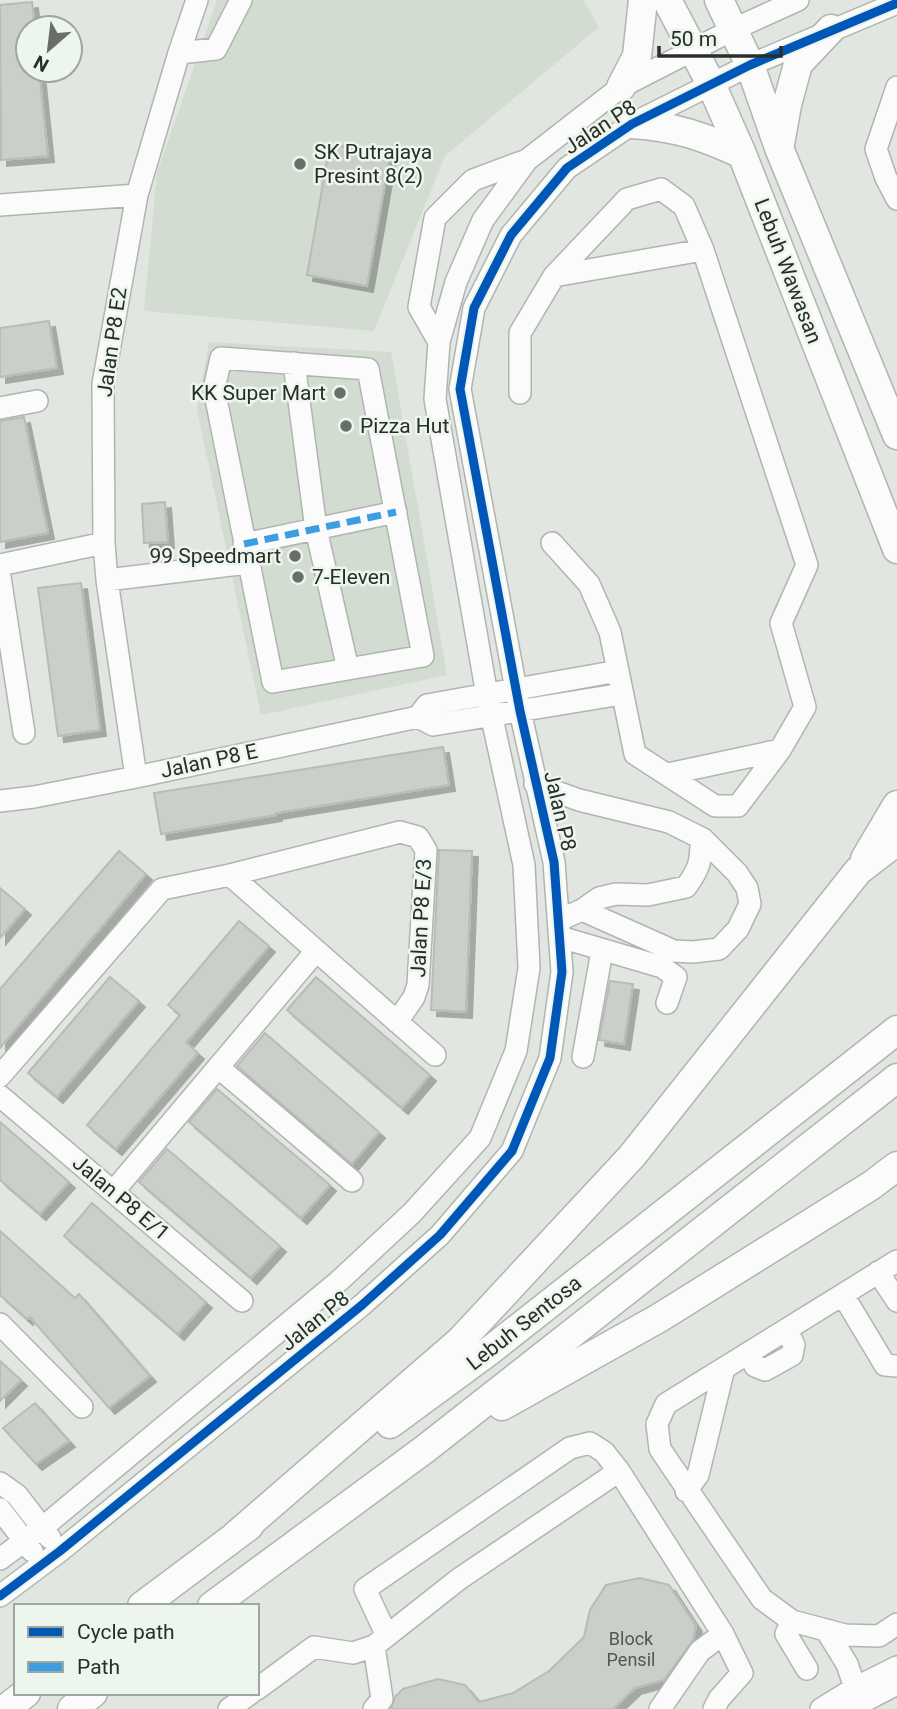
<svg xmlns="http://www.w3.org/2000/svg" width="897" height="1709" font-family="Roboto,sans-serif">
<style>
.built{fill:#d2dcd1}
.building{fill:#cbcfca;stroke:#b8bcb7;stroke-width:2;filter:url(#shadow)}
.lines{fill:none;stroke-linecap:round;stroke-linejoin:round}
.minor-casing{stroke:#b1b5b1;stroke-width:24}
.major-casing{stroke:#b1b5b1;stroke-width:31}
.minor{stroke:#fafbfa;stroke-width:21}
.major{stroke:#fafbfa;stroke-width:28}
.quiet{stroke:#3d9de1;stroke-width:7;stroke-dasharray:14 7;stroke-linecap:butt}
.cycleway-casing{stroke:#ecf6ec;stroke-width:13}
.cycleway{stroke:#0057b8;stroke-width:9}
.poi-dot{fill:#6a6e6a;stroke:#ecf6ec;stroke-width:2.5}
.labels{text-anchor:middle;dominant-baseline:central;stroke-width:5;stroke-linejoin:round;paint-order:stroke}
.number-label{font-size:18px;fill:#535753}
.street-label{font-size:21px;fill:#2a2e2a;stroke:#ecf6ec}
.poi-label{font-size:21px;fill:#2a2e2a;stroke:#ecf6ec;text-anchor:start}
</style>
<defs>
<filter id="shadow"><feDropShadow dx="6" dy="6" stdDeviation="0" flood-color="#0004"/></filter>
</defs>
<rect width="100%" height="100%" fill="#e1e6e0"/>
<!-- built -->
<path class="built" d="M 217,0 L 583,0 L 599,27 L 445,156 L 374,331 L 144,311 L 157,173 Z
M 209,342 L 391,352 L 447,675 L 261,715 L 197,409 Z"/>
<!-- building -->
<path class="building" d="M 32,2 L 35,28 L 28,28 L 28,70 L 39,70 L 48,156 L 1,160 L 0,5 Z
M 330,144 L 390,155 L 367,286 L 307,275 Z
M 49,321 L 57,368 L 0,377 L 0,328 Z
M 24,417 L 48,533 L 0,542 L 0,421 Z
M 165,502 L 168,542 L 144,543 L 142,504 Z
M 81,583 L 100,730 L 58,736 L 38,588 Z
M 443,747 L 449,785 L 276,813 L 276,815 L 161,834 L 154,793 Z
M 439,850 L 472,851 L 466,1012 L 431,1010 Z
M 119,851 L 146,874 L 0,1048 L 0,989 Z
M 0,888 L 25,909 L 0,938 Z
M 239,921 L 269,946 L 186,1043 L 198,1053 L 116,1149 L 87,1125 L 180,1015 L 168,1005 Z
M 110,977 L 139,1001 L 57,1097 L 28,1073 Z
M 316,977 L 430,1075 L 402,1108 L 287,1010 Z
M 610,981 L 633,984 L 624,1044 L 599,1040 Z
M 265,1033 L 379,1132 L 352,1164 L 237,1066 Z
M 217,1089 L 330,1185 L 301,1218 L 189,1122 Z
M 0,1122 L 69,1182 L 40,1214 L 0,1180 Z
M 167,1149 L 280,1246 L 251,1278 L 139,1182 Z
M 92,1203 L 206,1302 L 178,1334 L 64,1236 Z
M 0,1231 L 75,1298 L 79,1294 L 150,1376 L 109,1408 L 30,1317 L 27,1319 L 0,1295 Z
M 0,1361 L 21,1380 L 0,1401 Z
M 35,1403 L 69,1441 L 36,1464 L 3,1428 Z
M 640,1578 L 669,1585 L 696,1626 L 693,1640 L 664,1680 L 635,1688 L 613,1709 L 391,1709 L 395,1697 L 403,1689 L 438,1679 L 465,1685 L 479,1702 L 513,1693 L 549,1671 L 584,1637 L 590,1610 L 606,1585 Z"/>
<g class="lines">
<defs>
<path id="minor" d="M 179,53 L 216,49 L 241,0
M 897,87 L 876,149 L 886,178 L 897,199
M 0,205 L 137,195
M 554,276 L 703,250
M 439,342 L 419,307 L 435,218 L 473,180 L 527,160
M 221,358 L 368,369 L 423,656 L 273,682 L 214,389 Z
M 294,363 L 316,529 L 348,669
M 520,393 L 520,333 L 554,276 L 627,199 L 661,189 L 684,206 L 703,250 L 807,565 L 781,623 L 805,707 L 780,750 L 738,806 L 715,806 L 635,754 L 610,632 L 589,584 L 552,543
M 0,408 L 37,401
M 244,544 L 396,512
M 0,565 L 104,543
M 0,577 L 24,733
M 107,580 L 248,563
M 418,717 L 433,725 L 622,694
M 418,717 L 427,705 L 618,671
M 668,774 L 780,750
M 136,777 L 107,580 L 104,543 L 103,384 L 137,195 L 179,53 L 197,0
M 535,784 L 579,800 L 669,822 L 703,839 C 700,847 701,851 700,858 C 699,869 692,879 686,887 L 648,895 L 616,894 L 599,898 L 582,910 L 559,920
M 0,801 L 34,797 L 136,777 L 418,717
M 230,875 L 435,1055
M 582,910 L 674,951 L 693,952 L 719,949 L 738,929 L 750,904 L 747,888 L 737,873 L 703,839
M 560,937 L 662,967 L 676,977 L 667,1003
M 583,1057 L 602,951
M 218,1067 L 352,1181
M 0,1076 L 162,889 L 230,875 L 400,832 L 418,837 L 426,850 L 418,985 L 414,997 L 397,1022
M 0,1096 L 242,1301
M 113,1192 L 316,951
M 897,1261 L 666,1404 L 657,1424 L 660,1449 L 762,1599 L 792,1621 L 845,1635 L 879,1636 L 897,1624
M 878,1272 L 897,1301
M 843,1295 L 885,1365 L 897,1366
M 0,1324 L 82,1407
M 749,1353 L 755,1366 L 765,1370 L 792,1355 L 794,1345 L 787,1330
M 0,1483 L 17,1495 L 50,1538
M 686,1491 L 698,1475 L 724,1368
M 0,1509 L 32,1551
M 0,1559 L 42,1528 L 339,1281 L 412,1213 L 480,1138 L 516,1051 L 529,968 L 524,865 L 487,695 L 435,399 L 439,342 L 456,282 L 483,220 L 527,160 L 621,87 L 734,29 L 798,0
M 0,1596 L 60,1551 L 362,1305 L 440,1235 L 512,1151 L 550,1058 L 562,972 L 554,862 L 520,711 L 460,389 L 474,308 L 511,235 L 567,168 L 632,124 L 750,65 L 897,3
M 792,1621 L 786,1634 L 807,1669
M 826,1630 L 847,1664 L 860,1702
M 387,1636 L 365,1589 L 570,1448 L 590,1443 L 604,1452 L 619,1471 L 723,1634 L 700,1651 L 660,1709
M 374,1646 L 382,1699 L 374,1709
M 257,1689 L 314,1647 L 353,1653 L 374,1646 L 459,1579 L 619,1471
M 229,1709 L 251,1693
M 714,1709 L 719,1699 L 742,1673 L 723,1634
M 821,1709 L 855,1688 L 897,1667
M 849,1709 L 897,1684"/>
<path id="major" d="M 667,0 L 711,84 L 742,154 L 897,549
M 719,0 L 750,65 L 779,148 L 897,435
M 621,87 L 637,56 L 643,0
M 632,124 C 677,127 702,136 742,154
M 780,144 L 787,105 L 798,64 L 831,29
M 865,859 L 897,805
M 502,1406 L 659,1318 L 872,1185 L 897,1166
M 390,1424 L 488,1352 L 897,1030
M 236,1535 L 460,1341 L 632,1156 L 858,871 L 897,841
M 142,1606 L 249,1526
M 212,1606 L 425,1449 L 897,1078
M 5,1709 L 26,1693
M 72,1709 L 93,1693"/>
</defs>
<!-- minor casing -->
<use href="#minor" class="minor-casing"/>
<!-- major casing -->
<use href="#major" class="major-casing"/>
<!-- minor -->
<use href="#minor" class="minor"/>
<!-- major -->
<use href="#major" class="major"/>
<!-- quiet -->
<path class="quiet" d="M 244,544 L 396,512"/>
<defs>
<path id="cycleway" d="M 0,1596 L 60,1551 L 362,1305 L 440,1235 L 512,1151 L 550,1058 L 562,972 L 554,862 L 520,711 L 460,389 L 474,308 L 511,235 L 567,168 L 632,124 L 750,65 L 897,3"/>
</defs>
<!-- cycleway casing -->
<use href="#cycleway" class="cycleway-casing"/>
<!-- cycleway -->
<use href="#cycleway" class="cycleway"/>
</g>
<!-- markers -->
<g class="poi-dot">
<circle cx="300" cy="164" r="7"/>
<circle cx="340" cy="393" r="7"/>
<circle cx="346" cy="426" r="7"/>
<circle cx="295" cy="556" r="7"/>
<circle cx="298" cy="577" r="7"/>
</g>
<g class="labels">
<!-- number labels -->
<g class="number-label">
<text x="631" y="1638">Block<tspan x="631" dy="21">Pensil</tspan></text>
</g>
<!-- street labels -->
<g class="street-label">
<text transform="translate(600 127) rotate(-33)">Jalan P8</text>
<text transform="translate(788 271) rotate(69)">Lebuh Wawasan</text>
<text transform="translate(112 342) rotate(-82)">Jalan P8 E2</text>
<text transform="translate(209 761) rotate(-12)">Jalan P8 E</text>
<text transform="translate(560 811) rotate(77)">Jalan P8</text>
<text transform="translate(421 918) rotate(-87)">Jalan P8 E/3</text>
<text transform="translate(121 1198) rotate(40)">Jalan P8 E/1</text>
<text transform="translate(315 1321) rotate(-39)">Jalan P8</text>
<text transform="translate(524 1323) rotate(-38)">Lebuh Sentosa</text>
</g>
<!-- poi labels -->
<g class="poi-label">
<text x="314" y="152">SK Putrajaya<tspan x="314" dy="24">Presint 8(2)</tspan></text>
<text x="326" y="393" text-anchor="end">KK Super Mart</text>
<text x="360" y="426">Pizza Hut</text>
<text x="281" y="556" text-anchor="end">99 Speedmart</text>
<text x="312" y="577">7-Eleven</text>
</g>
</g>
<!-- legend -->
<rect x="14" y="1604" width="245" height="91" fill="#ecf6ec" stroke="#9ea69e" stroke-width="2"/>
<rect x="28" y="1627" width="35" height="10" fill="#0057b8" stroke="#9ea69e" stroke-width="2"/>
<text x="77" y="1639" font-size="21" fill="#2a2e2a">Cycle path</text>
<rect x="28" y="1662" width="35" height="10" fill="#3d9de1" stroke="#9ea69e" stroke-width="2"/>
<text x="77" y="1674" font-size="21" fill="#2a2e2a">Path</text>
<!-- north arrow -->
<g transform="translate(49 49) rotate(208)"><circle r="33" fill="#ecf6ec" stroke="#9ea69e" stroke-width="2"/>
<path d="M0-5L12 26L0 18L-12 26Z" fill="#6a6e6a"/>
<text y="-10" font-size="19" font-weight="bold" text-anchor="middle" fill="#2a2e2a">N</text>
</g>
<!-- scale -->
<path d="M659 46v10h122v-10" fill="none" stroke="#2a2e2a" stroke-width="3.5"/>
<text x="670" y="46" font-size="21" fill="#2a2e2a" stroke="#ecf6ec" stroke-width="5" paint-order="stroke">50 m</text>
</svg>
